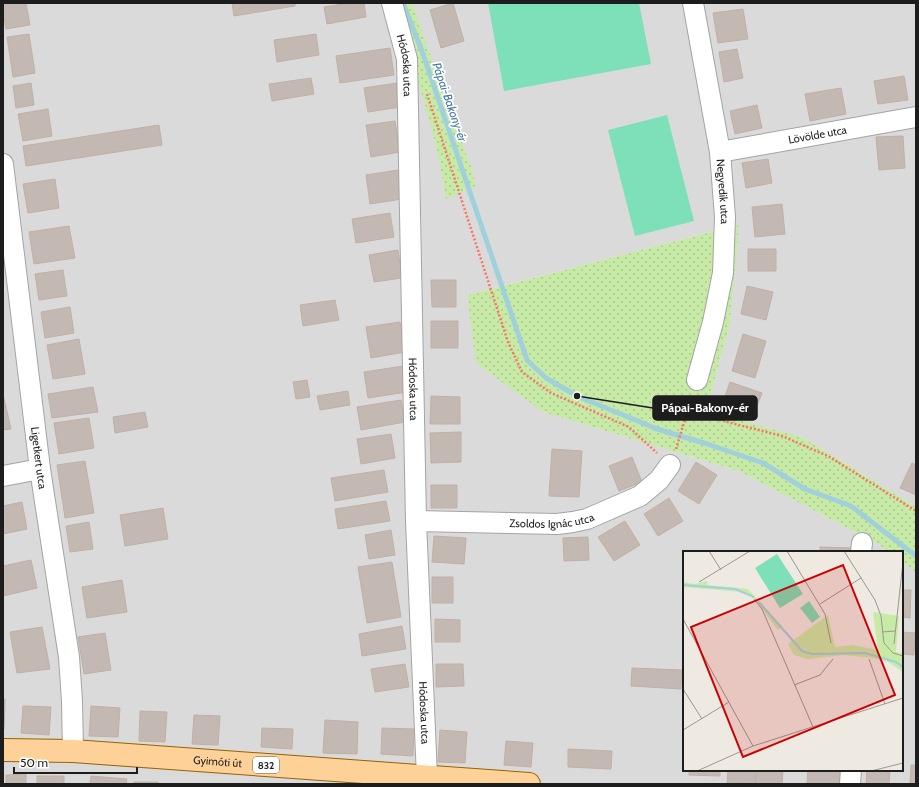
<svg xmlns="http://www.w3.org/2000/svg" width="919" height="787" font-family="Cabin,sans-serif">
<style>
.residential{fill:#dbdada}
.grass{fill:url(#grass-dots)}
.pitch{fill:#7ee0b9}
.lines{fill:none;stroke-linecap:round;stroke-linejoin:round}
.stream{stroke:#a1d0dd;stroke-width:5}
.building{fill:#c3b9b2;stroke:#c0b0a4}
.street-casing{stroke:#a4a4a4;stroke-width:22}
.primary-casing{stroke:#966300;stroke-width:24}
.path{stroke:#fc7365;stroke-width:2.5;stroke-dasharray:2 2;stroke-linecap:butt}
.street{stroke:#fff;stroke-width:20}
.primary{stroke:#fdd198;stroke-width:22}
.labels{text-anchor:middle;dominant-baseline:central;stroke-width:3.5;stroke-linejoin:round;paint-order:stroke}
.shield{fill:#fff;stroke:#616161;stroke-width:1}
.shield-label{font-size:10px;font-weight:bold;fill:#1d1d1d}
.street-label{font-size:11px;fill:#1d1d1d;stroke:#fff}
.water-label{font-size:12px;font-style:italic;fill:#4577a6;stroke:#fff}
.inset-river{fill:none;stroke:#a1d0dd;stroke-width:2}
.inset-road{fill:none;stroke:#9a9893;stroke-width:1}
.view{fill:#ca0002;fill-opacity:0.15;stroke:#ca0002;stroke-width:2}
.inset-edge{fill:none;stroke:#1d1d1d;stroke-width:2}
.leader{fill:none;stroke:#1d1d1d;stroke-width:1.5}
.callout-dot{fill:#1d1d1d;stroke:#fff;stroke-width:1.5}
.callout{fill:#1d1d1d;stroke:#1d1d1d;stroke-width:1.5}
.callout-label{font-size:12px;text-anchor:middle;font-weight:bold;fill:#fff}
</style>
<defs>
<pattern id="grass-dots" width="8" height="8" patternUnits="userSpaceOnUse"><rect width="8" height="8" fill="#c8eaa7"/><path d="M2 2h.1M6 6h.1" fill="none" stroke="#abc88f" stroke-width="1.8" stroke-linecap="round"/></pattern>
</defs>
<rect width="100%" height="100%" fill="#eeeae2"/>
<!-- residential -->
<path class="residential" d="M 3,3 L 916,3 L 916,507 L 802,437 L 706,411 L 729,327 L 737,225 L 467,295 L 543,412 L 739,471 L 878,544 L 889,552 L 684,552 L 684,770 L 902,770 L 902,562 L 916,572 L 916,784 L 3,784 Z"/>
<!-- grass -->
<path class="grass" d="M 393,3 L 412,3 L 433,63 L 448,101 L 457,122 L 464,149 L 471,167 L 476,186 L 446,199 C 437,132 413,67 393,3 Z
M 738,225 L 738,240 L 729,327 L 706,411 L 802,437 L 916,507 L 916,572 L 902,562 L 902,552 L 889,552 L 878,544 L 739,471 L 543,412 L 476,363 L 467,295 Z"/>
<!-- pitch -->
<path class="pitch" d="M 488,3 L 639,3 L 651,64 L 504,91 Z
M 667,115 L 694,221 L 635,236 L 608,130 Z"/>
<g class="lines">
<!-- stream -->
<path class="stream" d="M 403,3 L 422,51 L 527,360 L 546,378 L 577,396 L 657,429 L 704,443 L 763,463 L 805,489 L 851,506 L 916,556"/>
</g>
<!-- building -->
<path class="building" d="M 3,3 L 26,3 L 30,25 L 6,29 L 3,12 Z
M 232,3 L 295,3 L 295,6 L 234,16 Z
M 349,3 L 364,3 L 366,17 L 327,24 L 324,7 Z
M 453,3 L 464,41 L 441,48 L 430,10 Z
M 743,9 L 748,39 L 718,43 L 713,13 Z
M 29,34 L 35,73 L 13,77 L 7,37 Z
M 316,34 L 319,55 L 277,62 L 274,40 Z
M 390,48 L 394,75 L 340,83 L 336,56 Z
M 737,49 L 743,78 L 724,82 L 719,52 Z
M 904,76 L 908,100 L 878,104 L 874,81 Z
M 311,78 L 314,94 L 272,101 L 269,84 Z
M 31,83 L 34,105 L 16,108 L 13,86 Z
M 397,83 L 401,107 L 368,112 L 364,88 Z
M 841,88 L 846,114 L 810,121 L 805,94 Z
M 757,105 L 762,128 L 735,134 L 730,111 Z
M 48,109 L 52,136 L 23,141 L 18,114 Z
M 395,121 L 400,152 L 371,157 L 366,125 Z
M 159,125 L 162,145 L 26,166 L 23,146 Z
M 903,136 L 905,168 L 879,170 L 876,137 Z
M 768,159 L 772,183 L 746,188 L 742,163 Z
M 398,170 L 402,199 L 370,204 L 366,175 Z
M 55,179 L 59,208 L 28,213 L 23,184 Z
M 782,204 L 785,234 L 755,237 L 752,207 Z
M 390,213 L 394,237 L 356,243 L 352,219 Z
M 69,226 L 75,258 L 34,264 L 29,232 Z
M 748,249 L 776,249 L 776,271 L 748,271 Z
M 398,250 L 402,278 L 374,282 L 369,255 Z
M 63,270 L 67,296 L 39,300 L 35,274 Z
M 431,280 L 456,280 L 456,307 L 432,307 Z
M 747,286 L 773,292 L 766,320 L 741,314 Z
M 335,300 L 339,320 L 303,326 L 300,305 Z
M 70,307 L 74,333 L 45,338 L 41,312 Z
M 431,321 L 458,321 L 458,348 L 431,348 Z
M 400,322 L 405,352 L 371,358 L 366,327 Z
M 743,334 L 766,341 L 755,378 L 732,371 Z
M 79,339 L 85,374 L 53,379 L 47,345 Z
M 403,366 L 407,392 L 368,398 L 364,372 Z
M 307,380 L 310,397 L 296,399 L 293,382 Z
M 730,382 L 762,393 L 752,419 L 721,408 Z
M 93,387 L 98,412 L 52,418 L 48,394 Z
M 348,391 L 350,405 L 320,410 L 317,396 Z
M 3,394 L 11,429 L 3,430 Z
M 431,396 L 460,397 L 460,424 L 430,424 Z
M 401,400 L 405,422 L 361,430 L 357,407 Z
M 145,412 L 148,427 L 115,433 L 113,417 Z
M 89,418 L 94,448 L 59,454 L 54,423 Z
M 461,432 L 461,462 L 431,463 L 430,433 Z
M 391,434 L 395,458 L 361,464 L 357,439 Z
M 552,449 L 582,451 L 579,497 L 549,496 Z
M 632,457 L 642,482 L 619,491 L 609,466 Z
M 85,461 L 94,513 L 65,518 L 57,465 Z
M 696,462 L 717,475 L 699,504 L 678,491 Z
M 912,463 L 916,465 L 916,495 L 900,488 Z
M 384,470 L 388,492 L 335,501 L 331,478 Z
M 431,485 L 457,485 L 457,508 L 431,508 Z
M 669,498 L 683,521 L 658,536 L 644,514 Z
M 386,501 L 390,521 L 338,529 L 335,509 Z
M 22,502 L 27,529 L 3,534 L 3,506 Z
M 163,508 L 168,539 L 125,546 L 120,515 Z
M 625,521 L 640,545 L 614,561 L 598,537 Z
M 89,522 L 93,549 L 70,552 L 66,526 Z
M 391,530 L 395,555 L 369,559 L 365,535 Z
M 434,536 L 466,538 L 464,564 L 432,562 Z
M 588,537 L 589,560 L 564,561 L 563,538 Z
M 820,547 L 854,548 L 854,552 L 820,552 Z
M 31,560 L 37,588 L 3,596 L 3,566 Z
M 392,562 L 401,617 L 367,623 L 358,567 Z
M 432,577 L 453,577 L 453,603 L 432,603 Z
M 122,580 L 127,612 L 87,618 L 82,587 Z
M 902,590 L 911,590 L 910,618 L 902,617 Z
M 435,619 L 460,620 L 460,642 L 435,642 Z
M 402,626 L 406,649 L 362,656 L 359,634 Z
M 42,627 L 50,669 L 17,673 L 10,632 Z
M 902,632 L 915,633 L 914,655 L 902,654 Z
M 105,633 L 111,670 L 84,674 L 78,637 Z
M 405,664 L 409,687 L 375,692 L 371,669 Z
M 436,664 L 463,664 L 464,686 L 436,687 Z
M 632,668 L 682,670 L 681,689 L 631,686 Z
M 3,699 L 5,699 L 4,729 L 3,729 Z
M 23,706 L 51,707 L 49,735 L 21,733 Z
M 91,706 L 120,708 L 118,737 L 89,736 Z
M 140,711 L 167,712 L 165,742 L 139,741 Z
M 194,715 L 220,716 L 218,745 L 192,744 Z
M 325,720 L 358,722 L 357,754 L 323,753 Z
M 262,728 L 293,729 L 292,749 L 261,747 Z
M 382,728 L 414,729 L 413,756 L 381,754 Z
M 440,730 L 467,732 L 465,763 L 438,762 Z
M 506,741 L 533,743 L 531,767 L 504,765 Z
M 568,749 L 612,751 L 611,769 L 568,767 Z
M 911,765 L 916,765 L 916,784 L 910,784 Z
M 689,770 L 720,770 L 720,776 L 689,775 Z
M 728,770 L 756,770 L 755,784 L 727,783 Z
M 756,770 L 783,770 L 782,784 L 755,784 Z
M 808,770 L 840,770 L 840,784 L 807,784 Z
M 867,770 L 890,770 L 889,784 L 866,784 Z
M 26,774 L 26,784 L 6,784 L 6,775 Z
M 37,776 L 64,776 L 64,784 L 37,784 Z
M 91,776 L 127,779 L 126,784 L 90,784 Z
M 134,782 L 158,782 L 158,784 L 134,784 Z"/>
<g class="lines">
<defs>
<g id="street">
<path id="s1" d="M 392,3 L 407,59 L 416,521 L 427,777"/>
<path id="s2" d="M 693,3 L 720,152 L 725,217 L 723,273 L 713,322 L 697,380"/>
<path id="s3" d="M 720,152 L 916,117"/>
<path id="s4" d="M 3,164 L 40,469 L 69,657 L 72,701 L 73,751"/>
<path d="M 3,476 L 40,469"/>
<path id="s5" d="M 416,521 L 557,524 L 573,522 L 587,519 L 640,496 L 659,480 L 670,465"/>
<path d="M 861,552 L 862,543"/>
<path d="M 850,784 L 851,770"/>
</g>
<g id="primary">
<path id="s6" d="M 3,750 L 73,751 L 529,784"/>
</g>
</defs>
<!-- street casing -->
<use href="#street" class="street-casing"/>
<!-- primary casing -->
<use href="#primary" class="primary-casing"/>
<!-- path -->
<path class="path" d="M 427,94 L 508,342 L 522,372 L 551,393 L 629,427 L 657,453
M 688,412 L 782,436 L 828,456 L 916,511
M 676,449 L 692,396"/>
<!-- street -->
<use href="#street" class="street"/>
<!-- primary -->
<use href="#primary" class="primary"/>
</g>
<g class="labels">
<!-- shield labels -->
<rect class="shield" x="253" y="757" width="26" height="16" rx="3"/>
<g class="shield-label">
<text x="266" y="765">832</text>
</g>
<!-- street labels -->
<g class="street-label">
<text stroke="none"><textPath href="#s1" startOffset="64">Hódoska utca</textPath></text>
<text stroke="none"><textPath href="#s3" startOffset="99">Lövölde utca</textPath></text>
<text stroke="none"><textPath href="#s2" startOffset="191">Negyedik utca</textPath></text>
<text stroke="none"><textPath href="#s1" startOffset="388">Hódoska utca</textPath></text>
<text stroke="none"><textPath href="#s4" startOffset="296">Ligetkert utca</textPath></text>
<text stroke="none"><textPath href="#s5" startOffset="136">Zsoldos Ignác utca</textPath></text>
<text stroke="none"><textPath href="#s1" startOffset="712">Hódoska utca</textPath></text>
<text stroke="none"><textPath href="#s6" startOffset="215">Gyimóti út</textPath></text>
</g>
<!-- water labels -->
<g class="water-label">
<text transform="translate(450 102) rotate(71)">Pápai-Bakony-ér</text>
</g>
</g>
<!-- overview -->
<g transform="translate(683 551)">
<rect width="220" height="220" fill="#eeeae2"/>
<path d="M 24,30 L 25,34 L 65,38 L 99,75 L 95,79 L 71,48 L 60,41 L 0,36 L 0,31 L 12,33 ZM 190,61 L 216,65 L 213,101 L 220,102 L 220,121 L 205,111 L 189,107 L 161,104 L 125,108 L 111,104 L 105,93 L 145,64 L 152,96 L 169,94 L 195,99 Z" fill="#c8eaa7"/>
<path d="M 94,3 L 120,43 L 97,57 L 72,17 ZM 126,50 L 137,66 L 129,72 L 117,57 Z" fill="#7ee0b9"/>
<path class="inset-river" d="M 0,34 L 52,38 L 71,46M 76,51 L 119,100 L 129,103 L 182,102 L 213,111 L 220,116"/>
<path class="inset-road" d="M 26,0 L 38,19M 104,0 L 142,63 L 148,92M 161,0 L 192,49 L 198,65 L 201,92 L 210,102 L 220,105M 16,31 L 67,0M 71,48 L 79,58 L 130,176M 137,53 L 178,27M 0,68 L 70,195M 199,81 L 212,80M 211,93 L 220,11M 186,108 L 202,153M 111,134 L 137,124 L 150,108M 0,138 L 19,168M 0,179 L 46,151M 14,220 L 70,195 L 220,147M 188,220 L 220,212"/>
<path class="view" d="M 160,14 L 212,144 L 60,206 L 8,76 Z"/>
<rect width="220" height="220" class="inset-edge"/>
</g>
<!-- callouts -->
<path class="leader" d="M577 396L653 408"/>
<circle class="callout-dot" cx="577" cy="396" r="4"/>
<rect class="callout" x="653" y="396" width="104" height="24" rx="4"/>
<g class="callout-label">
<text x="705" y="412">Pápai-Bakony-ér</text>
</g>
<!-- border -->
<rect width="919" height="787" fill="none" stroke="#1d1d1d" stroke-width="8"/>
<!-- scale -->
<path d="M14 767v6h123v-6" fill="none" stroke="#1d1d1d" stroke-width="2"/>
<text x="20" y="767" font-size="12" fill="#1d1d1d" stroke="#ffffff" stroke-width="3" paint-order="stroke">50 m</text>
</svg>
